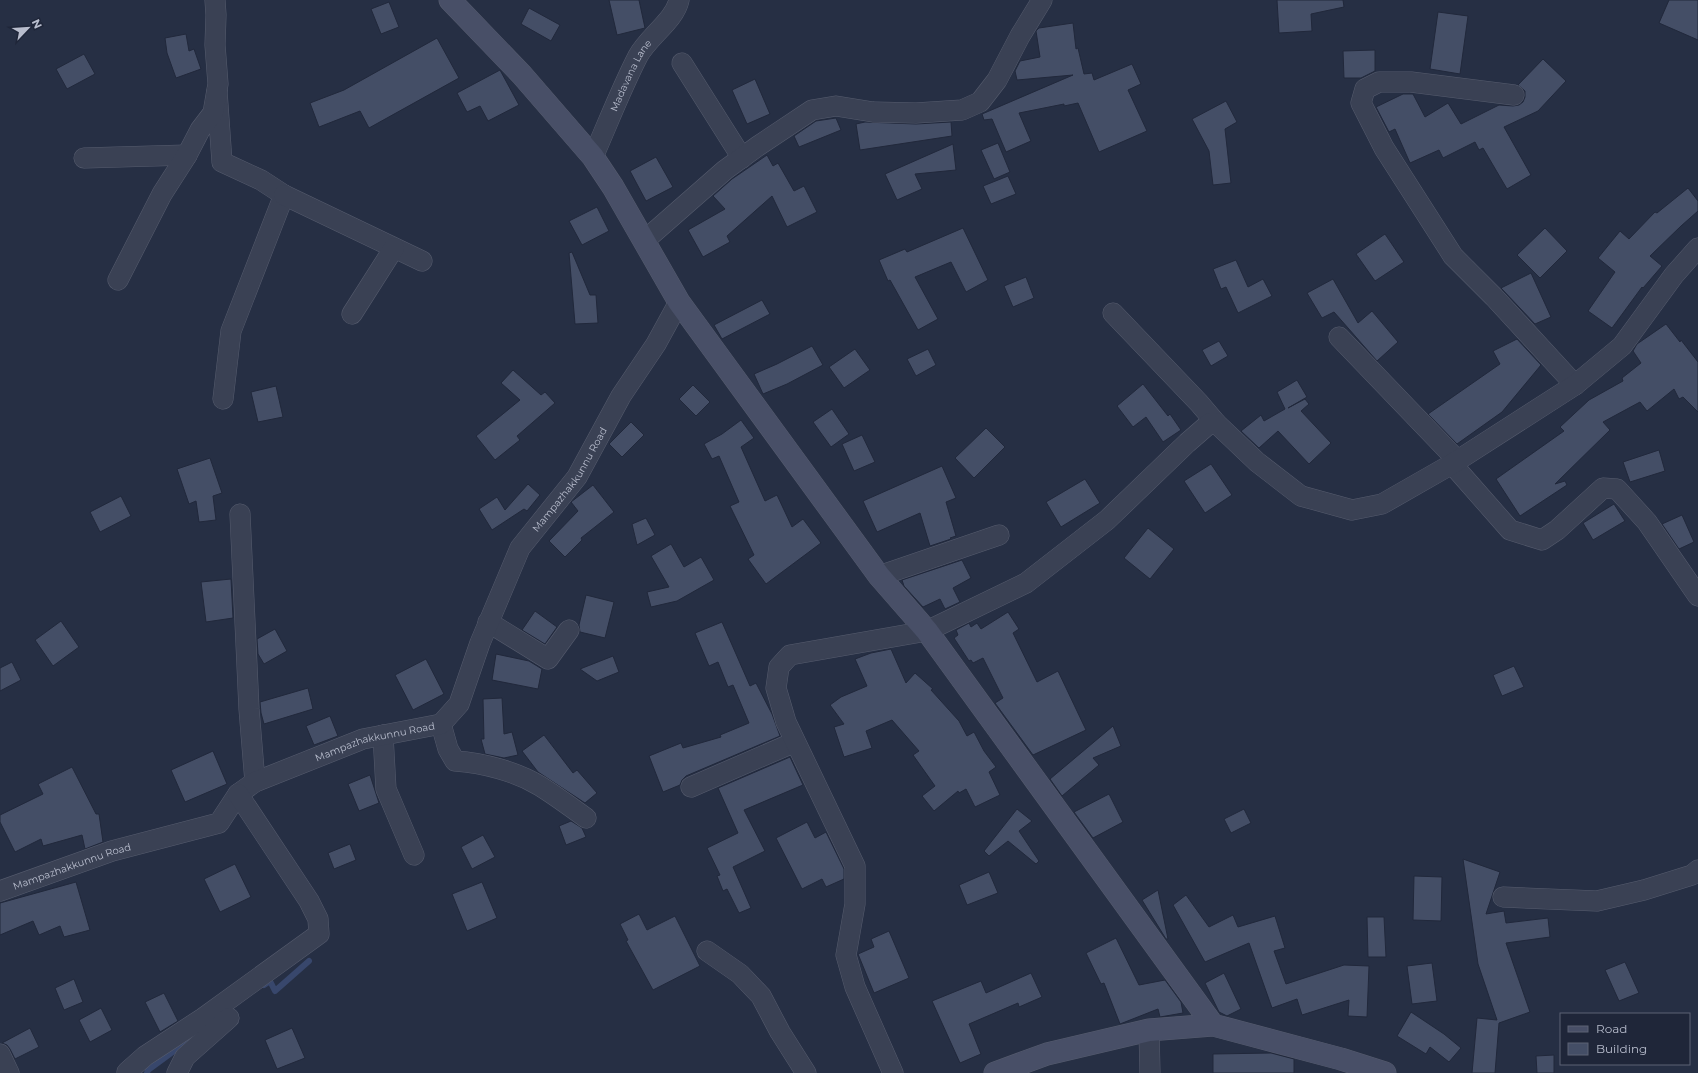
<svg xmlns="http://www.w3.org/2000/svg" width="1698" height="1073" font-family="Montserrat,sans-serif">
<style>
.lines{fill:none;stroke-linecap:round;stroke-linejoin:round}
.stream{stroke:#38476c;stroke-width:6}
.building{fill:#444e66;stroke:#21283b}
.street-casing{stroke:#565c6e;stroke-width:21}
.secondary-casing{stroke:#565c6e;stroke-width:23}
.street{stroke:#3a4154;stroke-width:20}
.secondary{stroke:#484f67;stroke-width:22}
.labels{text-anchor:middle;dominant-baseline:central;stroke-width:4;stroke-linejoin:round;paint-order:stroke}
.street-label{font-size:10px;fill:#b8bdcd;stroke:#1f2639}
</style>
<rect width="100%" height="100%" fill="#262f44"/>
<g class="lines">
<!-- stream -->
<path class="stream" d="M 264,985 L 270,981 L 275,991 L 309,961
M 147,1073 L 148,1070 L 197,1034"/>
</g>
<!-- building -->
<path class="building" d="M 609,0 L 639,0 L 645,28 L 617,35 Z
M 1277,0 L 1343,0 L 1344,7 L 1311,14 L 1312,31 L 1279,33 Z
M 1669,0 L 1698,0 L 1698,40 L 1659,23 Z
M 389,2 L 399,27 L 381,34 L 371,9 Z
M 529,8 L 560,25 L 551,41 L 521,24 Z
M 1438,12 L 1468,16 L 1460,74 L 1430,69 Z
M 1073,23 L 1076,49 L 1078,48 L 1084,74 L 1092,73 L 1094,80 L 1132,64 L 1141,84 L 1128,90 L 1147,131 L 1099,152 L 1078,103 L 1064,106 L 1064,104 L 1019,113 L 1031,141 L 1006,152 L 992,119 L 984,120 L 982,114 L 1073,75 L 1017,80 L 1015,71 L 1020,61 L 1040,57 L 1036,31 L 1039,28 Z
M 186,34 L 189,51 L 194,49 L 201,69 L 176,78 L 167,53 L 165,38 Z
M 437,38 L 459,78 L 369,128 L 360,111 L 319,127 L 310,103 L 344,90 Z
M 1375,50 L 1375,71 L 1361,78 L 1344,78 L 1343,51 Z
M 84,54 L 95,74 L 67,89 L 56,69 Z
M 1543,59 L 1566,81 L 1538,111 L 1504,127 L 1531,175 L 1507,189 L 1483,148 L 1479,150 L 1475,142 L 1443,158 L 1439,150 L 1410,163 L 1395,129 L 1389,132 L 1376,107 L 1403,94 L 1413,94 L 1425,117 L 1448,103 L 1461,124 L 1499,105 L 1513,106 L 1519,105 L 1523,102 L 1525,97 L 1525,91 L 1518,85 Z
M 500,70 L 519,105 L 488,121 L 480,106 L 467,112 L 457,93 Z
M 755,79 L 770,114 L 747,124 L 732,90 Z
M 1226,101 L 1237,122 L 1225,129 L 1231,183 L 1213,185 L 1209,151 L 1192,119 Z
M 836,118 L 841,130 L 799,147 L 794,136 L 816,121 Z
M 865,122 L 916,124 L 951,122 L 952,136 L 860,150 L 856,124 Z
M 998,143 L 1010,172 L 994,179 L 981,150 Z
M 953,144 L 956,170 L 915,174 L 922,189 L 897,200 L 885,174 Z
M 767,155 L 773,166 L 778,163 L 794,191 L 804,186 L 817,212 L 787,227 L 772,196 L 727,236 L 730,242 L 703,257 L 688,230 L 725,209 L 713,196 L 732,179 Z
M 656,157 L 673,187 L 646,201 L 630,171 Z
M 1008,176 L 1016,194 L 991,204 L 983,186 Z
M 1688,188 L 1698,201 L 1698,211 L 1681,226 L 1650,256 L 1662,266 L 1643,288 L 1642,287 L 1612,328 L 1588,311 L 1615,272 L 1598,258 L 1620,231 L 1629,239 L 1655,212 L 1657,213 Z
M 597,207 L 609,231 L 582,245 L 569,221 Z
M 963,228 L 988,280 L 966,292 L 951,262 L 915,277 L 938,319 L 918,330 L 890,280 L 888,281 L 879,260 L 905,249 L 907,252 Z
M 1545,228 L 1567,251 L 1540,278 L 1517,255 Z
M 1385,234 L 1404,262 L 1375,281 L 1356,254 Z
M 572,252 L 590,295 L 596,295 L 598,323 L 575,324 L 569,253 Z
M 1236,260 L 1248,287 L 1263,279 L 1272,296 L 1238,313 L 1226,287 L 1221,289 L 1213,269 Z
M 1531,273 L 1551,317 L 1535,324 L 1501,288 Z
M 1026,277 L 1034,298 L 1013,307 L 1004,286 Z
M 1333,279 L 1358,323 L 1372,311 L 1398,342 L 1377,361 L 1334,312 L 1322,318 L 1307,293 Z
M 762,300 L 770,314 L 722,339 L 714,325 Z
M 1666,324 L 1680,342 L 1681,340 L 1698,362 L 1698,412 L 1683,397 L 1679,399 L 1674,389 L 1647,411 L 1640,402 L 1603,422 L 1610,430 L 1555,484 L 1565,481 L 1567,485 L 1520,516 L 1496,479 L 1564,431 L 1560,427 L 1589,400 L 1623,381 L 1622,378 L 1641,363 L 1633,351 L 1637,344 Z
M 1517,339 L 1541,365 L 1502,412 L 1457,444 L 1428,414 L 1500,364 L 1493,351 Z
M 1219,341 L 1228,356 L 1211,366 L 1202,350 Z
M 812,346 L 823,365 L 787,384 L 763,394 L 754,374 L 777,364 Z
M 855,349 L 870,370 L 844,388 L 829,367 Z
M 928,349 L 936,365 L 916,376 L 907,359 Z
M 513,370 L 541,395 L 545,392 L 555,403 L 517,436 L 520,440 L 495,460 L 476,436 L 520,400 L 501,383 Z
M 1297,380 L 1307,397 L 1288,408 L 1305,399 L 1309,404 L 1301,411 L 1331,443 L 1309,464 L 1278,431 L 1259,448 L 1241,431 L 1261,415 L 1264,421 L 1285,409 L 1277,392 Z
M 1143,384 L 1168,416 L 1170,414 L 1181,430 L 1163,442 L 1146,417 L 1133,427 L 1117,406 Z
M 693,385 L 710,402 L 696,416 L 679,399 Z
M 276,386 L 283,417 L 258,422 L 251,392 Z
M 832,409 L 849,434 L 831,447 L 813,422 Z
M 741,420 L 754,438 L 741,447 L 765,501 L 777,495 L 792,527 L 803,519 L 821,543 L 766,584 L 748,559 L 754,555 L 730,506 L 739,502 L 719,456 L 712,459 L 704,444 L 722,434 Z
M 631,422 L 644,435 L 622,457 L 609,444 Z
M 986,428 L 1005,447 L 974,478 L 955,458 Z
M 862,435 L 875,462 L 854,471 L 842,444 Z
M 1659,450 L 1665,471 L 1630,482 L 1623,462 Z
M 210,458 L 222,493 L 213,496 L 216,520 L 199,522 L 196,501 L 189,504 L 177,469 Z
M 1211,464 L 1232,495 L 1205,513 L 1184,481 Z
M 942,466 L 956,498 L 946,502 L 956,536 L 950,538 L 951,539 L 930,546 L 920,513 L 877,532 L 863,501 Z
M 1085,479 L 1100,503 L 1061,527 L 1046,502 Z
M 528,484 L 540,495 L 527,511 L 524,509 L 492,530 L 479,509 L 497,497 L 505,510 Z
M 593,485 L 614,512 L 581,538 L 582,540 L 565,557 L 549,541 L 578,511 L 571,502 Z
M 121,496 L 131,516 L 100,532 L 90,512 Z
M 1614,504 L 1625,521 L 1593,540 L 1583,523 Z
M 1682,515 L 1694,542 L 1679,549 L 1662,524 Z
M 646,518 L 655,535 L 637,545 L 632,524 Z
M 1148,528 L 1174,549 L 1150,579 L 1124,558 Z
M 671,544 L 684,567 L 701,557 L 714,580 L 677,601 L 651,607 L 647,592 L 669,587 L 651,556 Z
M 962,560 L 971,578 L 953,588 L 960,602 L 945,609 L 940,599 L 923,607 L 904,586 L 902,580 Z
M 231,579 L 233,618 L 206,622 L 201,582 Z
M 586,595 L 614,602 L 605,638 L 580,632 L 579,625 Z
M 535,611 L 557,627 L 545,644 L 522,630 Z
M 1008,612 L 1019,629 L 1013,633 L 1037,682 L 1058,671 L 1086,730 L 1033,755 L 995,703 L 1003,698 L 983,658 L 973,663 L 971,660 L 969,661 L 954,638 L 958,635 L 956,630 L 969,623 L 971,627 L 977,623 L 981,629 Z
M 61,621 L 79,647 L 53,666 L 35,640 Z
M 722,622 L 750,686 L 756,683 L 772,714 L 780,736 L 686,776 L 682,780 L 680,785 L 663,792 L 649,756 L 681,743 L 683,748 L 721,737 L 720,735 L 749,723 L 733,685 L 728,687 L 718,662 L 709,666 L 695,633 Z
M 275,629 L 287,651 L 264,664 L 258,654 L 257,639 Z
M 891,649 L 906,683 L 915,673 L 933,689 L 931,690 L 959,721 L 967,736 L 974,732 L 984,751 L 996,767 L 989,772 L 1000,795 L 975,807 L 966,789 L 959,793 L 958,791 L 934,811 L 922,796 L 935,786 L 913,755 L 919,751 L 892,720 L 866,731 L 872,748 L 844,757 L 834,727 L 844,724 L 830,705 L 841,697 L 867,686 L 855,659 L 871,653 Z
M 496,654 L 529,661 L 542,669 L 538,689 L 492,680 Z
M 613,656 L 619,672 L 597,681 L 580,669 Z
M 426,659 L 444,694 L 413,710 L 395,675 Z
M 12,662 L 21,680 L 0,691 L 0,668 Z
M 1514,666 L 1524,687 L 1502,696 L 1493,675 Z
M 308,688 L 313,709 L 264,724 L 261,713 L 260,702 Z
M 502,698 L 504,734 L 512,732 L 518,755 L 504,758 L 485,754 L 481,739 L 484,739 L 483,699 Z
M 330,716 L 338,736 L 314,745 L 306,726 Z
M 1113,726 L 1121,746 L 1093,758 L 1099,765 L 1062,796 L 1050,779 Z
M 544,735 L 573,773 L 577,770 L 597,793 L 585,803 L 538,772 L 522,751 Z
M 213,751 L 227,784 L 185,802 L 171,770 Z
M 790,757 L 803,785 L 744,810 L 765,851 L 733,867 L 751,908 L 739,913 L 727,889 L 723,891 L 717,876 L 720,875 L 707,848 L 738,833 L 718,788 Z
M 72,767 L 96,814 L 99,814 L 103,842 L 85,849 L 82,835 L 43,846 L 41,839 L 15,852 L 0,822 L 0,815 L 43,794 L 38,784 Z
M 370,775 L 379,803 L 359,811 L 348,784 Z
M 1109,794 L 1123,822 L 1093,838 L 1074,812 Z
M 1017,809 L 1032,821 L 1019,831 L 1039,861 L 1036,864 L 1008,841 L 989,856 L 984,851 Z
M 1244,809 L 1251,823 L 1231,833 L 1224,819 Z
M 571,821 L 582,828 L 586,837 L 566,845 L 559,826 Z
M 807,822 L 815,838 L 826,832 L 844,869 L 844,879 L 826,887 L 822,879 L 802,889 L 776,838 Z
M 483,835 L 495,857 L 472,869 L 461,847 Z
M 350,844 L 356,860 L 334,869 L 328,853 Z
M 1463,859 L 1500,872 L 1486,914 L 1504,911 L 1506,923 L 1548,918 L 1550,937 L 1506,943 L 1530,1012 L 1499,1023 L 1495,1073 L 1472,1073 L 1477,1018 L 1497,1020 L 1478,964 Z
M 235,864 L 251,897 L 220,912 L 204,879 Z
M 989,872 L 998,893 L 967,905 L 959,885 Z
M 1414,876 L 1442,877 L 1441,921 L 1413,920 Z
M 76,882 L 90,930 L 64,937 L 60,926 L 39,935 L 33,921 L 0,935 L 0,903 Z
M 482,882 L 497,918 L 467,931 L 452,894 Z
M 1158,890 L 1168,939 L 1166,939 L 1142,900 Z
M 1186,895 L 1209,927 L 1233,915 L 1238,927 L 1275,916 L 1285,948 L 1274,951 L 1286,984 L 1344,965 L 1369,966 L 1367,1017 L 1348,1016 L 1349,1000 L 1302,1015 L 1297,999 L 1272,1008 L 1249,943 L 1205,962 L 1173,905 Z
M 639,914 L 647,930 L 675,916 L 700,966 L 653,990 L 626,941 L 628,940 L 620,924 Z
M 1367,917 L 1384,917 L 1386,957 L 1368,957 Z
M 889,931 L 909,978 L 874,993 L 858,954 L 874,947 L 871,939 Z
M 1116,938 L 1139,985 L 1165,980 L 1181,1002 L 1183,1013 L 1160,1017 L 1158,1009 L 1120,1024 L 1104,983 L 1101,984 L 1086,953 Z
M 1625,962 L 1639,993 L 1619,1001 L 1605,970 Z
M 1432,963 L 1437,1001 L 1412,1004 L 1407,966 Z
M 1031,973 L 1042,997 L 1019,1007 L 1018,1003 L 969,1024 L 981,1054 L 960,1063 L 932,1001 L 981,981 L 986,993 Z
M 1224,973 L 1241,1009 L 1227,1016 L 1219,1012 L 1205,983 Z
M 74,979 L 83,1002 L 64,1010 L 55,988 Z
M 164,993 L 178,1021 L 160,1032 L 145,1002 Z
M 101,1008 L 112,1030 L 90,1042 L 79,1020 Z
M 1411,1012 L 1444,1034 L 1461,1048 L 1449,1062 L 1430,1047 L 1426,1054 L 1397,1036 Z
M 30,1028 L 39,1047 L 15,1059 L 10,1049 L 7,1045 L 2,1043 Z
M 292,1028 L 305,1058 L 277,1069 L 265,1040 Z
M 1271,1053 L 1294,1059 L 1294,1073 L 1213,1073 L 1213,1054 Z
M 1554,1055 L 1554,1073 L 1537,1073 L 1536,1056 Z"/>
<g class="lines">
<defs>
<g id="street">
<path d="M 682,63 L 742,158"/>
<path d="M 217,91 L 222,162 L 261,180 L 284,195 L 231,331 L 223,399"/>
<path d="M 1514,95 L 1411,82 L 1379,82 L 1365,89 L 1361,103 L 1384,148 L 1453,256 L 1494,297 L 1575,385"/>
<path id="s1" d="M 593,157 C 608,123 621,89 638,56 C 648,37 675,20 679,0"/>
<path d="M 84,158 L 187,155"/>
<path d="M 284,195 L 422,261"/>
<path d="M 644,241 L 725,170 L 758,146 L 812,110 L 836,106 L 873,112 L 916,113 L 962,110 L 980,102 L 997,80 L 1020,36 L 1042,0"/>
<path d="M 118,280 L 162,194 L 187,155 L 200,130 L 213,113 L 218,84 L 215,45 L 216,15 L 215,0"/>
<path d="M 1113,313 L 1199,403 L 1216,423"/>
<path d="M 352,314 L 394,248"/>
<path d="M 1339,337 L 1457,460"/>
<path d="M 1452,464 L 1510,530 L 1542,540 L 1557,530 L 1603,488 L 1617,489 L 1647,522 L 1698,596"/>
<path d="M 240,514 L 249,709 L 255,782"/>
<path d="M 879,576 L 999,535"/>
<path d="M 488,622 L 548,659 L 569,630"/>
<path d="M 441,724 L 448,749 L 455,761 C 483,763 515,771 540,786 C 556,796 571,807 586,818"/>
<path d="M 383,735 L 386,789 L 414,855"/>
<path d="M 691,787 L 795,742"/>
<path id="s2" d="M 0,891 L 112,851 L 219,823 L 238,794 L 255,782 L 363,739 L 441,724 L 459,704 L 480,643 L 520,548 L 577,477 L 621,396 L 656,344 L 679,302"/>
<path d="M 1503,897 L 1597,901 L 1644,890 L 1692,875 L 1698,870"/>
<path d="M 707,951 L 740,974 L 761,996 L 780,1032 L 806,1073"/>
<path d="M 1149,1030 L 1150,1073"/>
<path d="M 0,1054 L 9,1073"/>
<path d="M 127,1072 L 145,1056 L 203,1018 L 319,934 L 318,919 L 309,901 L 238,794"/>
<path d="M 177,1073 L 185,1057 L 229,1018"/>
<path d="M 893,1073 L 855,987 L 846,955 L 855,904 L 855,866 L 786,722 L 776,688 L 779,667 L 790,655 L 927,631 L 1026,583 L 1107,520 L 1187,443 L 1210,423 L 1216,423 L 1257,462 L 1301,496 L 1352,510 L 1382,504 L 1452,464 L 1575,385 L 1622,346 L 1674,275 L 1698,248"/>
</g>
<path id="secondary" d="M 450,0 L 522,75 L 593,157 L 613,187 L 679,302 L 879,576 L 927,631 L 1213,1025
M 995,1073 L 1047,1054 L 1149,1030 L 1213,1025 L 1341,1059 L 1385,1073"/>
</defs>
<!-- street casing -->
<use href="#street" class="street-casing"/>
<!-- secondary casing -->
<use href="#secondary" class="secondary-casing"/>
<!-- street -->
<use href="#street" class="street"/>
<!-- secondary -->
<use href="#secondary" class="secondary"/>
</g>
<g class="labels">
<!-- street labels -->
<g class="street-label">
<text stroke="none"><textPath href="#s1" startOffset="90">Madavana Lane</textPath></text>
<text stroke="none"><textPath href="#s2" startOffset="760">Mampazhakkunnu Road</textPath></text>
<text stroke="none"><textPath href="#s2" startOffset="412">Mampazhakkunnu Road</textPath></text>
<text stroke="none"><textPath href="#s2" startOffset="76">Mampazhakkunnu Road</textPath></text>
</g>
</g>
<!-- legend -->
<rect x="1560" y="1013" width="130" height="52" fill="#1f2639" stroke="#5c6274"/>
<rect x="1568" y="1026" width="20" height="6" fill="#484f67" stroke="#5c6274"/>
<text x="1596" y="1033" font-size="12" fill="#b8bdcd">Road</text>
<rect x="1568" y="1043" width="20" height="12" fill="#444e66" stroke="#5c6274"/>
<text x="1596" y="1053" font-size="12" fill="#b8bdcd">Building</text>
<!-- north arrow -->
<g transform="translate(28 28) rotate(65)" stroke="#1f2639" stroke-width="3" paint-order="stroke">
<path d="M0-3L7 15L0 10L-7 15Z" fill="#b8bdcd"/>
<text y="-6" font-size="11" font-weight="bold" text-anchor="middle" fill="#b8bdcd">N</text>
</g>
</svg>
